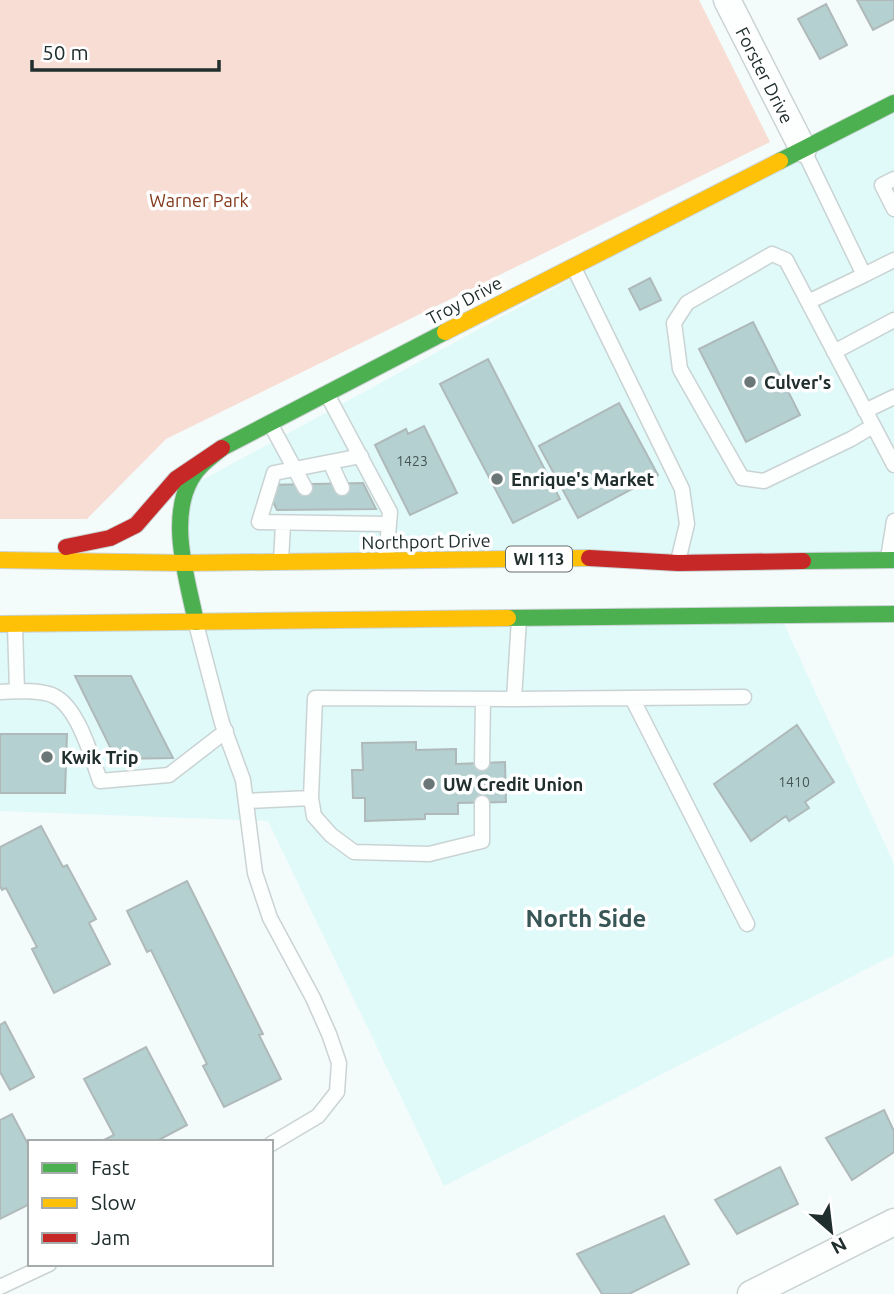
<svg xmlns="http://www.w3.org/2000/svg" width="894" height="1294" font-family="Ubuntu,sans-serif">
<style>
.built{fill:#dffaf9}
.green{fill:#f7ddd3}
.building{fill:#b4d0d0;stroke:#b0b9b9;stroke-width:2}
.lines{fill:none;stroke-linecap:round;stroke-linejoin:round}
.lane-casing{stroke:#cad3d3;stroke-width:17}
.street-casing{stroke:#cad3d3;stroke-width:29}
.fast-casing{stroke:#cad3d3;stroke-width:18}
.slow-casing{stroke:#cad3d3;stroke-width:18}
.jam-casing{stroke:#cad3d3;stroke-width:18}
.lane{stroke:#fdfefe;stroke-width:14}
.street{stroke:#fdfefe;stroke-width:26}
.fast{stroke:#4caf50;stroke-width:16}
.slow{stroke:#ffc107;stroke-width:16}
.jam{stroke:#c62828;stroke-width:16}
.poi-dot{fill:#6b7676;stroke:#fff;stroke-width:2.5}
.labels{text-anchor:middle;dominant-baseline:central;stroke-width:7;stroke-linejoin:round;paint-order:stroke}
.number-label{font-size:14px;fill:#465656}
.shield{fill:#fff;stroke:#646d6d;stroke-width:2}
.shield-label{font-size:16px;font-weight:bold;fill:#212e2e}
.street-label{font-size:18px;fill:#212e2e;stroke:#fff}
.park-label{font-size:18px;fill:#84391a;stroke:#fff}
.poi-label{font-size:18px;font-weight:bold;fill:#212e2e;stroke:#fff;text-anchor:start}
.district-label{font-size:24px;font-weight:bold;fill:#395656;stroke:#fff}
</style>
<rect width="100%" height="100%" fill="#f4fbfb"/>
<!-- built -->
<path class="built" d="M 894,103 L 894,560 L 184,563 L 186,489 Z
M 780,615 L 894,864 L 894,955 L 444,1186 L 268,821 L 0,811 L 0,624 Z"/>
<!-- green -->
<path class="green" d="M 0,0 L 699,0 L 770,142 L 166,439 L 87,519 L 0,519 Z"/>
<!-- building -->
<path class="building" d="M 857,0 L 894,0 L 894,19 L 873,30 Z
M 826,4 L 847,45 L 820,59 L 798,19 Z
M 650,278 L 661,300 L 640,310 L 629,289 Z
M 753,322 L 800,415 L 746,442 L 699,349 Z
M 488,359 L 560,499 L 513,523 L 440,384 Z
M 619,403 L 658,475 L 578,518 L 539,446 Z
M 424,426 L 457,493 L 410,515 L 375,445 L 406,429 L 408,434 Z
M 363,483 L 376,509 L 277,510 L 265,485 Z
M 75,676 L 131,676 L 173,758 L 116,759 Z
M 797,725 L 834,782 L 805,802 L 809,808 L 789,821 L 786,816 L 751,841 L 714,784 Z
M 0,734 L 67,734 L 65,793 L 0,793 Z
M 416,742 L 416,750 L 456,749 L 456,764 L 505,762 L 506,802 L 458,803 L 458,814 L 425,814 L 425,819 L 365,821 L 365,798 L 353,798 L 352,770 L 363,770 L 362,743 Z
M 41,826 L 63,867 L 67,865 L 96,919 L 89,923 L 110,964 L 54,993 L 32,949 L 37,947 L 6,888 L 2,890 L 0,886 L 0,847 Z
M 187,881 L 263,1034 L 259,1035 L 281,1079 L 224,1107 L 203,1066 L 207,1064 L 151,950 L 147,952 L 127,911 Z
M 5,1022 L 34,1077 L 10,1090 L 0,1072 L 0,1025 Z
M 146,1047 L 187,1125 L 155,1142 L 100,1142 L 114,1135 L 84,1079 Z
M 884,1110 L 894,1131 L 894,1152 L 852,1180 L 826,1138 Z
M 12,1114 L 30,1148 L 30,1204 L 0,1219 L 0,1120 Z
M 780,1167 L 798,1204 L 737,1234 L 715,1200 Z
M 664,1216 L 689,1264 L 629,1294 L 602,1294 L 577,1254 Z"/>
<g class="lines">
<defs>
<path id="lane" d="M 804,151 L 864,275 L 808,302
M 894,179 L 882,185 L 894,209
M 574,268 L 682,489 L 687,524 L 678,561
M 864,275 L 894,260
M 834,352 L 894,320
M 328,396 L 390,512 L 386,560
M 865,411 L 894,397
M 271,425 L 305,488
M 873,426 L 851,439 L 764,481 L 742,478 L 680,369 L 674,323 L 687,303 L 772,254 L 786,260 L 894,465
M 361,456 L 274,473 L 259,522 L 389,524
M 330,462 L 342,488
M 888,558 L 894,521
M 281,561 L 283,524
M 196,624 L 222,723 L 243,780 L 255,873 L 270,918 L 313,998 L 329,1034 L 339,1063 L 337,1092 L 318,1116 L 271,1144
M 15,626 L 17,691
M 0,692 C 13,691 42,690 54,696 C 78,707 92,758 100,781 L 169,775 L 226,731
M 632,698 L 747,924
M 514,699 L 744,697
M 482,763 L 483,699
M 311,798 L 314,816 L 331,835 L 354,852 L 429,854 L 482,841 L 482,803
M 246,801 L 311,798 L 315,698 L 514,699 L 519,619
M 0,1287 L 49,1264"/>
<path id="street" d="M 727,0 L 803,149
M 751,1294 L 894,1222"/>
<path id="fast" d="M 780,161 L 894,103
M 803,561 L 894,560
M 508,618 L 894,614
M 196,622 C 187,578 168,520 191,479 C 198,466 211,457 222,448 L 445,332"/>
<path id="slow" d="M 445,332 L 780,161
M 0,560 L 184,563 L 589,558
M 0,624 L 508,618"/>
<path id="jam" d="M 66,547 L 110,538 L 136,525 L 176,479 L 222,448
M 589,558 L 678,563 L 803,561"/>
</defs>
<!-- lane casing -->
<use href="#lane" class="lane-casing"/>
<!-- street casing -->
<use href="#street" class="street-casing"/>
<!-- fast casing -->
<use href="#fast" class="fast-casing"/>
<!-- slow casing -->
<use href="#slow" class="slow-casing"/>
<!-- jam casing -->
<use href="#jam" class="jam-casing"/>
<!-- lane -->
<use href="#lane" class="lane"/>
<!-- street -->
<use href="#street" class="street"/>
<!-- fast -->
<use href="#fast" class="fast"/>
<!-- slow -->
<use href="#slow" class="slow"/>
<!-- jam -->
<use href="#jam" class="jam"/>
</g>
<!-- markers -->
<g class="poi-dot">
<circle cx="750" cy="382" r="7"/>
<circle cx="497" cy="479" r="7"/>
<circle cx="47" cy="757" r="7"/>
<circle cx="429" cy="784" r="7"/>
</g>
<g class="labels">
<!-- number labels -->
<g class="number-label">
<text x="412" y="461">1423</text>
<text x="794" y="782">1410</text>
</g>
<!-- shield labels -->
<rect class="shield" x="506" y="546.5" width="66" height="25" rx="5"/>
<g class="shield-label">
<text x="539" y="559">WI 113</text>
</g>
<!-- street labels -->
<g class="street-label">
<text transform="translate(765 75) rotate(63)">Forster Drive</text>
<text transform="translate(464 300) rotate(-28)">Troy Drive</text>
<text transform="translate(426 541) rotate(-1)">Northport Drive</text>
</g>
<!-- park labels -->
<g class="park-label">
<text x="199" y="200">Warner Park</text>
</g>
<!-- poi labels -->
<g class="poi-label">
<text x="764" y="382">Culver's</text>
<text x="511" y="479">Enrique's Market</text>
<text x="61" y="757">Kwik Trip</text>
<text x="443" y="784">UW Credit Union</text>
</g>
<!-- district labels -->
<g class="district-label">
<text x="586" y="918">North Side</text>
</g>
</g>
<!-- legend -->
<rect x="28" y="1140" width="245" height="126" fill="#ffffff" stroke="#a6abab" stroke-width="2"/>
<rect x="42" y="1163" width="35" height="10" fill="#4caf50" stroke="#a6abab" stroke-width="2"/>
<text x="91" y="1175" font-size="21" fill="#212e2e">Fast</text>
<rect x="42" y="1198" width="35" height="10" fill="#ffc107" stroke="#a6abab" stroke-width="2"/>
<text x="91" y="1210" font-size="21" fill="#212e2e">Slow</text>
<rect x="42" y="1233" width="35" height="10" fill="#c62828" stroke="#a6abab" stroke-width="2"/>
<text x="91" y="1245" font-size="21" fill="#212e2e">Jam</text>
<!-- north arrow -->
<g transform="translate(831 1231) rotate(152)" stroke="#ffffff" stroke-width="5" paint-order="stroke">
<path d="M0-5L12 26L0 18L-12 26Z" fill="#212e2e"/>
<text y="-10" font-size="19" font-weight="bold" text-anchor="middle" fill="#212e2e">N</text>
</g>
<!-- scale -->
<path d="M32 60v10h187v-10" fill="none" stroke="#212e2e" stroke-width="3.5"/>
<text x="42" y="60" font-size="21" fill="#212e2e" stroke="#ffffff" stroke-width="5" paint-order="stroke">50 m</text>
</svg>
